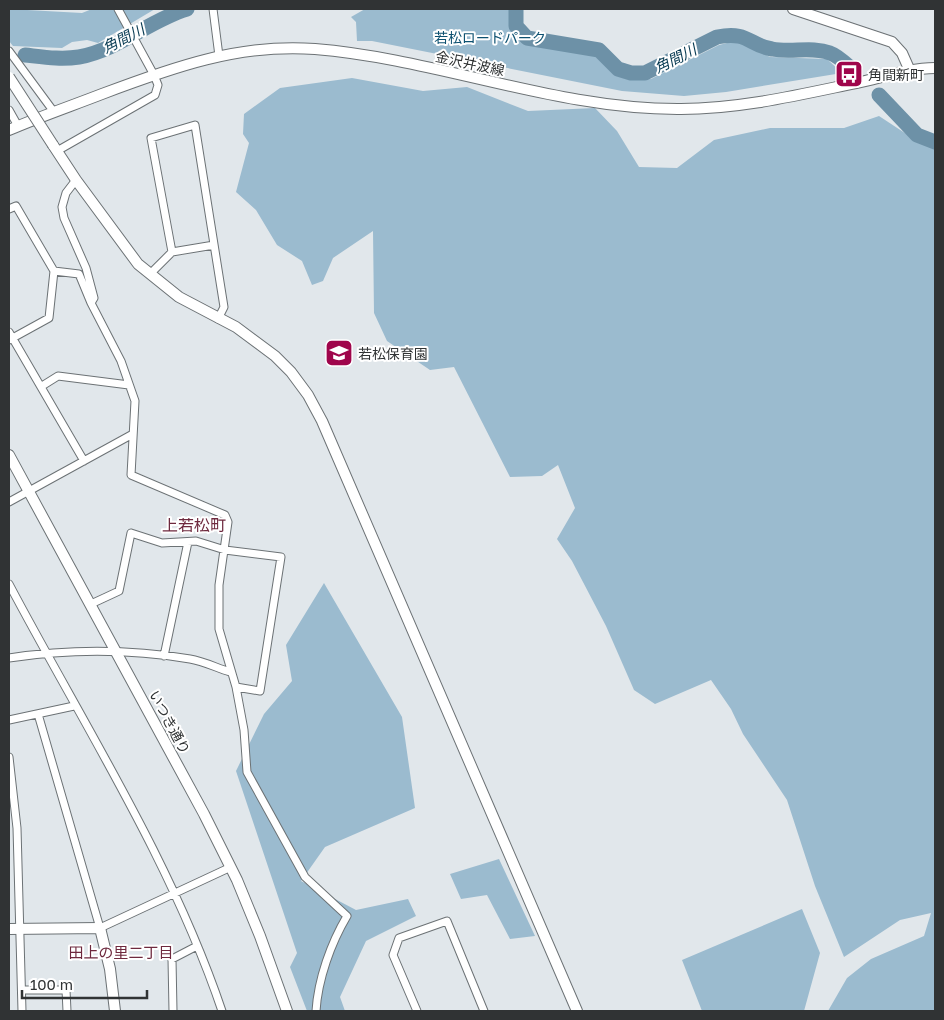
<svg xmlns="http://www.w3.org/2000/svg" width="944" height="1020" font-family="'Golos Text','Noto Sans JP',sans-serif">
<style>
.green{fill:#9bbbcf}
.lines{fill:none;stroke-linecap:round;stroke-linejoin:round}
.river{stroke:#6d91a7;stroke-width:15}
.street-casing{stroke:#6c7275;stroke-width:9}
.secondary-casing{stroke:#6c7275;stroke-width:12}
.primary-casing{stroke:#6c7275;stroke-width:12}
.street{stroke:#fff;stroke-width:7}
.secondary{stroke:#fff;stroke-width:10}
.primary{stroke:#fff;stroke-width:10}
.secondary-bridge-casing{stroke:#6c7275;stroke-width:12;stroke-linecap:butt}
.secondary-bridge{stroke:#fff;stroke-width:10}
.labels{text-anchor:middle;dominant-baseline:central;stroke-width:4;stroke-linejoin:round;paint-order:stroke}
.park-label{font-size:14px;fill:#0c5070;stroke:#fff}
.street-label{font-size:14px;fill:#303334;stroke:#fff}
.poi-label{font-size:14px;fill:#303334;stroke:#fff;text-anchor:start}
.water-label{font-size:15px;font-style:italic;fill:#063951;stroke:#fff}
.neighbourhood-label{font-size:15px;fill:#6e293e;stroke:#fff}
.quarter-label{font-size:16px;fill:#6e293e;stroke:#fff}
</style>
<rect width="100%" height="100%" fill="#e1e7eb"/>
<!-- green -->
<path class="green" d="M 9,9 L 82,13 L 92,9 L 155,9 L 98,43 L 87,40 L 72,42 L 62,48 L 13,46 L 9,41 Z
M 365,9 L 516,9 L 516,26 L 527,38 L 594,55 L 618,76 L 633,80 L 651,79 L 719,45 L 731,42 L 745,44 L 770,57 L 827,59 L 842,73 L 726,92 L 684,96 L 622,91 L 372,41 L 357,41 L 356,22 L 351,17 Z
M 352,78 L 423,91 L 467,87 L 528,111 L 595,108 L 617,131 L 639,167 L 677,168 L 714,140 L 770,128 L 844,128 L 879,116 L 917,141 L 935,146 L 935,1011 L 828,1011 L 847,978 L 871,959 L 924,936 L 931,913 L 900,920 L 844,957 L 815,886 L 787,800 L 743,734 L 731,709 L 711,680 L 655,704 L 634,690 L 606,626 L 572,561 L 557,539 L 575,508 L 558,465 L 542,476 L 510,477 L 454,367 L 430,370 L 387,341 L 374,313 L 373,231 L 333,258 L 323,281 L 312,285 L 302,261 L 277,245 L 256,210 L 236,192 L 249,143 L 243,134 L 244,114 L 280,88 Z
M 324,583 L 402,717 L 415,808 L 325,847 L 301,881 L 356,910 L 408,899 L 416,916 L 366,941 L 340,997 L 345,1011 L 307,1011 L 290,967 L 297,953 L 236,771 L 264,714 L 292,681 L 286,645 Z
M 499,859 L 535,936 L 510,939 L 487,895 L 461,899 L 450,874 Z
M 802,909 L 820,953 L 804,1011 L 702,1011 L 682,960 Z"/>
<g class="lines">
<!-- river -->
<path class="river" d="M 516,9 L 516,26 L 527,38 L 599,50 L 618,69 L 631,73 L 645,73 L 717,37 C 749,31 748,45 772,49 C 791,53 812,46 830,53 C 839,56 848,66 855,72
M 25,55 C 43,57 61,60 79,57 C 118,50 150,20 187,9
M 879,95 L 917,135 L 935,142"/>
<defs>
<path id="street" d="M 213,9 L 219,56
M 9,51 L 54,112
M 9,110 L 18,126
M 57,151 L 155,95 L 158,85 L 154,75 L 118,9
M 76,180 L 66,193 L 62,207 L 64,218 L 86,268 L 94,298 L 91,303 L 121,361 L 135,401 L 131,475 L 225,515 L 228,522 L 219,585 L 219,629 L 236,687 L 244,730 L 247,772 L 305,877 L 347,916 C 331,943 318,979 316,1011
M 9,209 L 16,206 L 54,271 L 49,318 L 9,340
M 172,252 L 151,138 L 195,125 L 224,307 L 218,319
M 54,271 L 79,274 L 91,303
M 150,274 L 172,252 L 214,245
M 9,332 L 84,461
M 42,386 L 58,376 L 129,385
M 9,502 L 131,435
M 9,584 C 83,724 171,860 222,1011
M 91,604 L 119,591 L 131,533 L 162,543 L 196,541 L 225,550 L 281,557 L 260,691 L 236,687
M 164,656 L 188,542
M 9,658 C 69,649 130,649 190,659 C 203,661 217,668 230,672
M 38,714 L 100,928 L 231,867
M 9,720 L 74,706
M 9,757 L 17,828 L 22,1011
M 22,990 L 66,990 L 67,1011
M 173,1011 L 172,959 L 197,946
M 417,1011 L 393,955 L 399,938 L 447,921 L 484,1011"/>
<path id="secondary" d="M 793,9 L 892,42 L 902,53 L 910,71
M 53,145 L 76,180 L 138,264 L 179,297 L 236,327 L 275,356 L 291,372 L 308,395 L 322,421 L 577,1011
M 9,455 L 204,814 L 237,880 L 260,936 L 287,1011
M 9,929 L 100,928 L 110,969 L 115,1011"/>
<path id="primary" d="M 9,130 C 39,117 71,106 102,94 C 171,68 240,43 315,49 C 438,59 557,110 681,109 C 740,109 798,95 856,83 C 881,78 909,68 935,68"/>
</defs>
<!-- street casing -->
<use href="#street" class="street-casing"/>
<!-- secondary casing -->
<use href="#secondary" class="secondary-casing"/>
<!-- primary casing -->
<use href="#primary" class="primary-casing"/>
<!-- street -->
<use href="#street" class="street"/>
<!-- secondary -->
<use href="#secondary" class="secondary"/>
<!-- primary -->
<use href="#primary" class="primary"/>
<defs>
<path id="secondary-bridge" d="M 9,77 L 53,145"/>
</defs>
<!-- secondary-bridge casing -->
<use href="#secondary-bridge" class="secondary-bridge-casing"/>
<!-- secondary-bridge -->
<use href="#secondary-bridge" class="secondary-bridge"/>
</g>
<!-- icons -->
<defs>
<symbol id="bus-square" viewBox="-11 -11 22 22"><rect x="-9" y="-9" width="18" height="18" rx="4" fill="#9f054b" stroke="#fff"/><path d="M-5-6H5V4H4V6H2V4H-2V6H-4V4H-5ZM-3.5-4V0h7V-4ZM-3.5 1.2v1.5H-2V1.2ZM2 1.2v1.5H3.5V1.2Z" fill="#fff"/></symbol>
<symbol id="school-square" viewBox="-11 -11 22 22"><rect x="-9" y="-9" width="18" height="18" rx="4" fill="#9f054b" stroke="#fff"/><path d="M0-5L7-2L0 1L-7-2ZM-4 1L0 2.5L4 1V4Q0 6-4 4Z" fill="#fff"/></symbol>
</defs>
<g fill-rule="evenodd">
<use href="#bus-square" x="833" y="58" width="32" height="32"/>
<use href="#school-square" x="323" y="337" width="32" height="32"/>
</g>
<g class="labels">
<!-- park labels -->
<g class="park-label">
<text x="490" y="37">若松ロードパーク</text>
</g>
<!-- street labels -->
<g class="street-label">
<text transform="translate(470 63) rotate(12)">金沢井波線</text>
<text transform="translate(170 722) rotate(62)">いつき通り</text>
</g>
<!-- poi labels -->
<g class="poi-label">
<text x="868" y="74">角間新町</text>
<text x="358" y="353">若松保育園</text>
</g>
<!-- water labels -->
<g class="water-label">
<text transform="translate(123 38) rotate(-27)">角間川</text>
<text transform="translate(675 58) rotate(-26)">角間川</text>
</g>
<!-- neighbourhood labels -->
<g class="neighbourhood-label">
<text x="121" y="952">田上の里二丁目</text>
</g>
<!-- quarter labels -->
<g class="quarter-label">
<text x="194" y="525">上若松町</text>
</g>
</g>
<!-- border -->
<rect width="944" height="1020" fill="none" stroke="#303334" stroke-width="20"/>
<!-- scale -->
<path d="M22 990v8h125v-8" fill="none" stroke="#303334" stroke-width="2.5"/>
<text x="30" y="990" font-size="15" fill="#303334" stroke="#ffffff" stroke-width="4" paint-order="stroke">100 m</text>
</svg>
